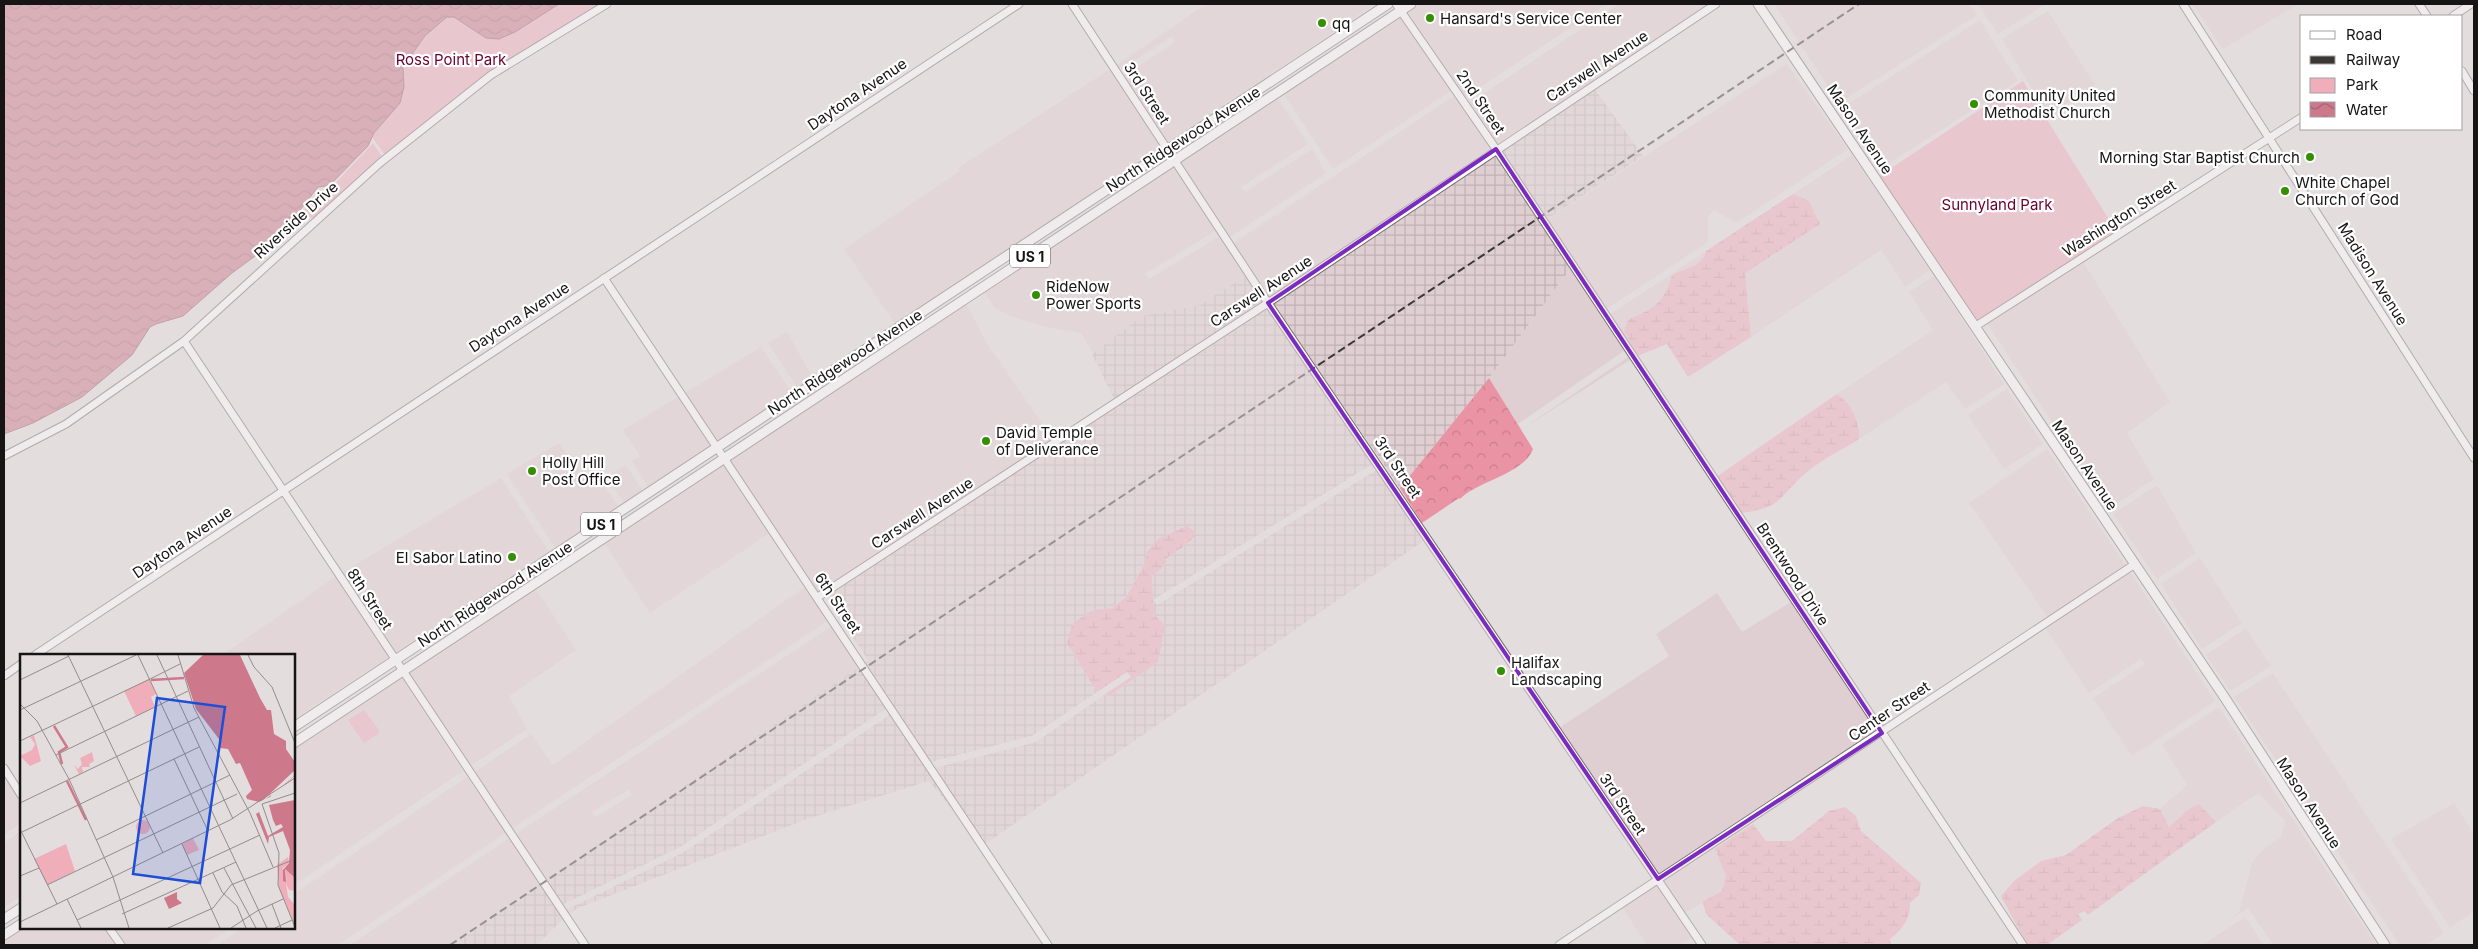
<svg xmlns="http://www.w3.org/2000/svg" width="2478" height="949" font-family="Inter,sans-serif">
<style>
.built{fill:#dfcfd2;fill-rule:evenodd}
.industrial{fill:url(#industrial-grid)}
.green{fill:#efaeba}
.forest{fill:url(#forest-crowns)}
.wetland{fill:url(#wetland-marsh)}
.water{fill:url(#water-waves);stroke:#965b67}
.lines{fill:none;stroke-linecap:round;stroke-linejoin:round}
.minor-casing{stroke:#777071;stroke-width:9}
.major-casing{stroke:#777071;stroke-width:11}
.minor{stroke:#fff;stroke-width:7}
.major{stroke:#fff;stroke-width:9}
.rail{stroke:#3a3737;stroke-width:2;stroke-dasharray:8 4;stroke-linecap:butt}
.marked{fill:none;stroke:#7b2cbf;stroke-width:4;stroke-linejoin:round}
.poi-dot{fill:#338f00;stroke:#fff;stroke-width:2}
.labels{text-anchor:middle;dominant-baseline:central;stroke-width:4.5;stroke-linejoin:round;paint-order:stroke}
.shield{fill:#fff;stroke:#5c5a5a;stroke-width:1}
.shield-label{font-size:14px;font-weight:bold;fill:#161414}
.poi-label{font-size:15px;fill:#161414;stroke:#fff;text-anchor:start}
.park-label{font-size:15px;fill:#6c002d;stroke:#fff}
.street-label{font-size:15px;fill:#161414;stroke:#fff}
.inset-river{fill:none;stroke:#cd798b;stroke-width:2.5}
.inset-road{fill:none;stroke:#928d8d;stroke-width:1}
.view{fill:#1d4ed8;fill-opacity:0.15;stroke:#1d4ed8;stroke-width:2.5}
.inset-edge{fill:none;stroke:#161414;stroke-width:2.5}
</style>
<defs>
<pattern id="industrial-grid" width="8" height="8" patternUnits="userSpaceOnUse" patternTransform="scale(1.25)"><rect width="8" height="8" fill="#dfcfd2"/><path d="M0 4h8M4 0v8" fill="none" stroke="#bfb1b3"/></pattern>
<pattern id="forest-crowns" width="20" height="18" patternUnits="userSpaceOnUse" patternTransform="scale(1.25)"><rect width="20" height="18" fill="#ea93a5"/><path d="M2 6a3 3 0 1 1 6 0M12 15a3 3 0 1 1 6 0" fill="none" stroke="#c87e8d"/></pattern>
<pattern id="wetland-marsh" width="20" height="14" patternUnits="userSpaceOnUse" patternTransform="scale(1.25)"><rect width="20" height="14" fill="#efaeba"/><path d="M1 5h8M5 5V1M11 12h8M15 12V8" fill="none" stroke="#cc959f"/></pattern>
<pattern id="water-waves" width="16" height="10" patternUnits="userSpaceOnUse" patternTransform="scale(1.25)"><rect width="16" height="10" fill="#cd798b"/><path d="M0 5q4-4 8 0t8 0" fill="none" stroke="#a56270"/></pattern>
</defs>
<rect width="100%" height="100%" fill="#e4ddde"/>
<!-- built -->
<path class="built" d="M 1206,4 L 1375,4 L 1168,143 L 1124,76 L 1175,42 L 1171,37 L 1120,70 L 1117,65 Z
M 1418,4 L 1607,4 L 1465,97 L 1406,12 Z
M 1619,4 L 1710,4 L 1497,144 L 1469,103 Z
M 1774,4 L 1969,4 L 1977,15 L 1839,103 Z
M 1978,4 L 2043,4 L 2044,5 L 1998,34 Z
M 2193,4 L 2298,4 L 2223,49 Z
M 2048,11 L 2095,85 L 2048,116 L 2002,39 Z
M 1400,16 L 1452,90 L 1333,169 L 1283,93 Z
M 1980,20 L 2018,81 L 1883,167 L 1842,108 Z
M 1783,59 L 1848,149 L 1736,223 L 1714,210 L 1708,216 L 1708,242 L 1605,310 L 1547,220 L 1786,64 Z
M 1110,69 L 1162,147 L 896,325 L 844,249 L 960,171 L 958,168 Z
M 1455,95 L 1491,148 L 1270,298 L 1234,243 Z
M 1277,97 L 1308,144 L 1241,187 L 1245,192 L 1312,149 L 1326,173 L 1230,237 L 1180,161 Z
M 1852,155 L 1930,270 L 1905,287 L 1881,250 L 1751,337 L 1745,273 L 1820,224 L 1809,201 L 1793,194 Z
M 1174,165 L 1217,230 L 1145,274 L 1149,279 L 1220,236 L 1246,275 L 1200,305 L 1142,316 L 1093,353 L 1081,333 L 1051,328 L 1010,316 L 995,308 L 984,292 Z
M 1706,251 L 1705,259 L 1697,265 L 1672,275 L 1665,296 L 1644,313 L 1628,320 L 1624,331 L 1636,356 L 1609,315 Z
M 2084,263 L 2170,402 L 2127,433 L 2154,479 L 2109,509 L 1987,323 Z
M 1570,269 L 1624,351 L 1518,424 L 1522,429 L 1628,357 L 1630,360 L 1521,430 L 1489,378 Z
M 1934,276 L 2004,384 L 1965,409 L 1946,382 L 1859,439 L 1859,425 L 1843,398 L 1837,394 L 1933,330 L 1909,292 Z
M 966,304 L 988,345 L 1053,439 L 819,593 L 730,461 Z
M 787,332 L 813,378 L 798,389 L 768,343 Z
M 761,347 L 792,393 L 717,442 L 685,393 Z
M 2007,389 L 2043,444 L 2004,469 L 1968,415 Z
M 678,397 L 711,446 L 649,488 L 632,461 L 640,456 L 623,430 Z
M 559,443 L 591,487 L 601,481 L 619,508 L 556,549 L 507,474 Z
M 2047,449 L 2126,566 L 2048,618 L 1969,503 Z
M 626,465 L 643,492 L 625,504 L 607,477 Z
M 724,465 L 770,533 L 650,613 L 605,544 Z
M 501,478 L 550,553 L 395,653 L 341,573 Z
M 2157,485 L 2196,553 L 2157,579 L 2113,514 Z
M 2200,558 L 2242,623 L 2202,649 L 2161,584 Z
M 2130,572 L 2215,701 L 2132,756 L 2093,698 L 2145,664 L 2141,659 L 2089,693 L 2045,627 Z
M 335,577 L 389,657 L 294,719 L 294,655 L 222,655 Z
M 806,586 L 829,620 L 511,829 L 473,773 L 531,734 L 553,765 Z
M 536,589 L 576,650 L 509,696 L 527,729 L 469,767 L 408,674 Z
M 1717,593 L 1742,632 L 1791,602 L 1877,732 L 1659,874 L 1559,728 L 1669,656 L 1656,634 Z
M 832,626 L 860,666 L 546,880 L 514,835 ZM 628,790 L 632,795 L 596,817 L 592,812 Z
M 2246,628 L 2271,666 L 2230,691 L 2206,655 Z
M 2273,673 L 2444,933 L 2427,945 L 2400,945 L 2234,697 Z
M 402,678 L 463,771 L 294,885 L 294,749 Z
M 2219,707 L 2348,903 L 2377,945 L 2273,945 L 2248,908 L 2229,920 L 2239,912 L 2252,863 L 2261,852 L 2281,837 L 2285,821 L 2258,793 L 2216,822 L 2211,816 L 2189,809 L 2169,827 L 2160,809 L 2187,785 L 2162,744 Z
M 4,775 L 21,802 L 21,823 L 4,835 Z
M 467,777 L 505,833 L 338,945 L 217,945 L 243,928 L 294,928 L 294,894 Z
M 1808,785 L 1715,849 L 1726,876 L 1722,891 L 1685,913 L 1663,880 Z
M 2454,803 L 2474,834 L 2474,911 L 2450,928 L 2391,839 Z
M 21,831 L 21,896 L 4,907 L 4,843 Z
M 508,839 L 540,884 L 454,945 L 350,945 Z
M 1657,884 L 1692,938 L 1680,945 L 1647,945 L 1622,907 Z
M 2245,917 L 2264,945 L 2202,945 Z
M 23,928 L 105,928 L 116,945 L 4,945 L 4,940 Z
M 114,928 L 231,928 L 205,945 L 125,945 Z"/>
<!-- industrial -->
<path class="industrial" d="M 1594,88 L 1643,156 L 1546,220 L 1501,150 Z
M 1495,154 L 1570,269 L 1489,378 L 1400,488 L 1273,304 Z
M 1246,275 L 1264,302 L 1114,399 L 1092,354 L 1142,316 L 1200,305 Z
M 1267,308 L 1374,463 L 1153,600 L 1152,577 L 1165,565 L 1165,560 L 1173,552 L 1182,549 L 1147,552 L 1145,563 L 1126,596 L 1112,608 L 1091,611 L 1067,643 L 1097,692 L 1032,736 L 931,762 L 865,662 L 868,660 L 826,596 Z
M 1378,469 L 1425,540 L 985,844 L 935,768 L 1036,742 L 1104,695 L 1109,696 L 1158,662 L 1165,626 L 1154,614 L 1153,600 L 1157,605 Z
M 860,666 L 887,708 L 680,847 L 562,905 L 546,880 Z
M 891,714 L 952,809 L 929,781 L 807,819 L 578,908 L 569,915 L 566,910 L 684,852 Z
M 540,884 L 563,919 L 537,945 L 454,945 Z"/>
<!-- green -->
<path class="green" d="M 558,4 L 600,4 L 500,65 L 385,155 L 372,137 L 404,87 L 403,67 L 425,37 L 448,17 L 454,17 L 486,38 Z
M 2023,81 L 2118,234 L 1976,326 L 1876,178 Z
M 373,143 L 382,157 L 315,218 L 301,216 L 307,205 L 320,190 L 331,188 Z
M 364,710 L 379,730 L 378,734 L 364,743 L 348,720 Z"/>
<!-- forest -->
<path class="forest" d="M 1489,378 L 1533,449 C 1524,474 1478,481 1460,499 L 1459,498 L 1422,523 L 1400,488 Z"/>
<!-- wetland -->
<path class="wetland" d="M 1793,194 L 1809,201 L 1820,224 L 1745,273 L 1751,337 L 1688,377 L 1667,344 L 1637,356 L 1624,331 L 1628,320 C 1655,308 1663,303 1672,275 C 1685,268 1703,267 1706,251 Z
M 1837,394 C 1852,404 1860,422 1859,439 C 1842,450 1822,459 1807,472 C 1779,496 1783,508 1741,513 L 1716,477 Z
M 1187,526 L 1196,533 C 1189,547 1176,549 1165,560 L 1165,565 L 1152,577 L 1154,614 L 1165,626 L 1158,662 L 1109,696 L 1104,695 L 1131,677 L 1127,672 L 1097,692 L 1067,643 L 1072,624 L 1091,611 L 1112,608 L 1126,597 L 1145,563 L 1147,552 L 1158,539 Z
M 2199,804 L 2216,822 L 2088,915 L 2084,911 L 2078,914 L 2082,920 L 2047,945 L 2027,945 L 2001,896 L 2014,881 L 2041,861 L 2066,855 L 2118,818 L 2143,806 L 2160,809 L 2169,827 L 2189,809 Z
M 1845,807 L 1856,816 L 1861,831 L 1921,883 L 1919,895 L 1910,903 C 1911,918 1902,930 1890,939 L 1891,945 L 1740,945 L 1707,915 L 1702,902 L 1722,891 L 1726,876 L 1715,849 L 1753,824 L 1766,841 L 1792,841 L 1829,811 Z"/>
<!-- water -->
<path class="water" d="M 4,4 L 559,4 L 515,32 L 499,39 L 486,38 L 454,17 L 447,17 L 425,36 L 403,67 L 404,87 L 400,103 L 374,133 L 368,146 L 329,186 L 318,187 L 277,240 L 232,273 L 183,316 L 156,324 L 150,327 L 132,355 L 82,397 L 33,423 L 4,434 Z"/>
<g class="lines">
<defs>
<path id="minor" d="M 1072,4 L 1268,303 L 1702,945
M 1396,4 L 1496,149 L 2023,945
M 2183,4 L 2474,458
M 2419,4 L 2427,16
M 2453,16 L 2471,4
M 2462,71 L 2474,91
M 604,278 L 1048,945
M 1976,326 L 2302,117
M 184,341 L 585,945
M 4,456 L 66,424 L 184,341 L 380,163 L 491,75 L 607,4
M 818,597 L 1268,303 L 1716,4
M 35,655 L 1019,4
M 4,676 L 21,664
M 4,768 L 21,795
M 109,928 L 121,945
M 1559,945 L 2135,564"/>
<path id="major" d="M 1758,4 L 2225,698 L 2385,945
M 294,727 L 1388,4
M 294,743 L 1411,4
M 4,919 L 21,908
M 4,935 L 21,924"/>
</defs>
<!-- minor casing -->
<use href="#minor" class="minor-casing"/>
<!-- major casing -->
<use href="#major" class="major-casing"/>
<!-- minor -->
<use href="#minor" class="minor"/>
<!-- major -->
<use href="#major" class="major"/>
<!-- rail -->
<path class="rail" d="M 450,945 L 1859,4"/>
</g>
<!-- marked area -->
<path d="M0 0H2478V949H0ZM 1496,149 L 1882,733 L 1658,879 L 1268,303 Z" fill="#e4ddde" fill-opacity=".55" fill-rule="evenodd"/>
<path class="marked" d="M 1496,149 L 1882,733 L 1658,879 L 1268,303 Z"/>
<!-- markers -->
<g class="poi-dot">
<circle cx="1430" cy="18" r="5"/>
<circle cx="1322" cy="23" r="5"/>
<circle cx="1974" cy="104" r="5"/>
<circle cx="2310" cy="157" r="5"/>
<circle cx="2285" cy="191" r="5"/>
<circle cx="1036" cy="295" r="5"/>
<circle cx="986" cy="441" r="5"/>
<circle cx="532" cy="471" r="5"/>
<circle cx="512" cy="557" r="5"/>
<circle cx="1501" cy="671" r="5"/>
</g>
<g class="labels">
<!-- shield labels -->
<g class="shield">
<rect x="1010" y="244.5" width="40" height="23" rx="4"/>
<rect x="581" y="512.5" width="40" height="23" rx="4"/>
</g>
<g class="shield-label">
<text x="1030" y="256">US 1</text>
<text x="601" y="524">US 1</text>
</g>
<!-- poi labels -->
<g class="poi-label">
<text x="1440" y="18">Hansard's Service Center</text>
<text x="1332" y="23">qq</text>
<text x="1984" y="95">Community United<tspan x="1984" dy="17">Methodist Church</tspan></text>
<text x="2300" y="157" text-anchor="end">Morning Star Baptist Church</text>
<text x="2295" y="182">White Chapel<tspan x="2295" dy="17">Church of God</tspan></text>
<text x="1046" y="286">RideNow<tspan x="1046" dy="17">Power Sports</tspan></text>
<text x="996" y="432">David Temple<tspan x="996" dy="17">of Deliverance</tspan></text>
<text x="542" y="462">Holly Hill<tspan x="542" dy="17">Post Office</tspan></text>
<text x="502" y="557" text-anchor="end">El Sabor Latino</text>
<text x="1511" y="662">Halifax<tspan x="1511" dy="17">Landscaping</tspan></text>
</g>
<!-- park labels -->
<g class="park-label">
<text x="451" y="59">Ross Point Park</text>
<text x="1997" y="204">Sunnyland Park</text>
</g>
<!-- street labels -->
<g class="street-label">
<text transform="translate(1597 66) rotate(-33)">Carswell Avenue</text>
<text transform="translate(1147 93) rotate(57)">3rd Street</text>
<text transform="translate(857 94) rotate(-34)">Daytona Avenue</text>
<text transform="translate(1481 102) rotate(56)">2nd Street</text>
<text transform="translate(1860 129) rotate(56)">Mason Avenue</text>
<text transform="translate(1183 139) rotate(-33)">North Ridgewood Avenue</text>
<text transform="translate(2119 218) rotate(-32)">Washington Street</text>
<text transform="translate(296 220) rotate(-42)">Riverside Drive</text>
<text transform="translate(2373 274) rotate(58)">Madison Avenue</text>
<text transform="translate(1261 291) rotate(-33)">Carswell Avenue</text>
<text transform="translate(519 317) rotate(-33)">Daytona Avenue</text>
<text transform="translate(845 362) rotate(-33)">North Ridgewood Avenue</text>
<text transform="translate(2085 465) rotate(56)">Mason Avenue</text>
<text transform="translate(1398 467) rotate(56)">3rd Street</text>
<text transform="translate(922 513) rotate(-33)">Carswell Avenue</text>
<text transform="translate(182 542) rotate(-34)">Daytona Avenue</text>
<text transform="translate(1793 574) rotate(57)">Brentwood Drive</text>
<text transform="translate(495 594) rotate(-33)">North Ridgewood Avenue</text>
<text transform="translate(370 599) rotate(57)">8th Street</text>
<text transform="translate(838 603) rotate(56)">6th Street</text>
<text transform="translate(1889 711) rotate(-34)">Center Street</text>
<text transform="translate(2309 803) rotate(57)">Mason Avenue</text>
<text transform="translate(1623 804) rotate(56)">3rd Street</text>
</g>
</g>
<!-- overview -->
<g transform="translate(20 654)">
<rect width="275" height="275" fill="#e4ddde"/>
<path d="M 129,25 L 136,40 L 131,43 L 135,53 L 116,62 L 104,37 ZM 173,184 L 179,196 L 167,201 L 162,190 ZM 46,190 L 55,217 L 27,231 L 14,205 ZM 268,203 L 269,209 L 263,214 L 267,227 L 265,215 L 275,224 L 275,237 L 269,236 L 266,229 L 268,243 L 275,251 L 275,272 L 259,234 L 257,211 Z" fill="#efaeba"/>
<path d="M 14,81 L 21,107 L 10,112 L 0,102 L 12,96 L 15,90 L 10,83 ZM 72,98 L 74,107 L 69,110 L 70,113 L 62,113 L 63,118 L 59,120 L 54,111 L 58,115 L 62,110 L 60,104 ZM116 173a7 7 0 1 1 14 0a7 7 0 1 1-14 0Z" fill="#efaeba"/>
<path d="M 183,1 L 220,1 L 240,44 L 247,56 L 251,56 L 254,80 L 266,87 L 266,95 L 275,108 L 275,121 L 264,132 L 275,128 L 275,224 L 265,215 L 266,228 L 263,227 L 263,216 L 269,209 L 270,196 L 263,177 L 249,183 L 248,190 L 236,160 L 239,158 L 248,182 L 263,173 L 261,170 L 256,172 L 253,166 L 249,151 L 252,142 L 239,148 L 227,145 L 226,142 L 232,136 L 220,109 L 216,110 L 208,95 L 200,94 L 199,85 L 176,55 L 164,19 ZM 157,238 L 157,245 L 162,249 L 149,255 L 144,244 Z" fill="#cd798b"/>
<path d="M 275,116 L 275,121 L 264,131 L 275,128 L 275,146 L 249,151 L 251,141 L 238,151 Z" fill="#e4ddde"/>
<path class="inset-river" d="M 131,26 L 164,24M 34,72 L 47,93 L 39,98 L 42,110M 47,127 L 66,166"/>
<path class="inset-road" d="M 48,1 L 143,199M 118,1 L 247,274M 137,1 L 213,165M 158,1 L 174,54 L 230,159 L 253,213M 228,1 L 234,13 L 252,33 L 275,89M 130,25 L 160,10M 0,26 L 49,2M 0,50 L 17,67 L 49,125 L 93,223 L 109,274M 0,56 L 116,1M 0,87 L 130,25M 36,101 L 168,37M 154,105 L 188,177M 0,149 L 179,63M 242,150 L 259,199 L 258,231 L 275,273M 242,150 L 275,139M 0,175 L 37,250M 2,178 L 179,93M 76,186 L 210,121M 162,190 L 200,274M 204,214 L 236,274M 193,219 L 202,238 L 217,252 L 226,274M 0,222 L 19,214M 27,231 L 217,140M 47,245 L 61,274M 252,250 L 261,274M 102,260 L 216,208M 57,266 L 240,181M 0,268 L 210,166 L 275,124M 148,274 L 193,254 L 211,231 L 275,205M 211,274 L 237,257 L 263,245M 255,274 L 272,266"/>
<path class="view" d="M 137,44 L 205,53 L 180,229 L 113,220 Z"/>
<rect width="275" height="275" class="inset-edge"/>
</g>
<!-- border -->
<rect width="2478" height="949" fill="none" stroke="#161414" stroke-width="10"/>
<!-- legend -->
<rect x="2300" y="15" width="162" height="115" fill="#ffffff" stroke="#a2a1a1"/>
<rect x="2310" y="31" width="25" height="8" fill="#ffffff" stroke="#a2a1a1"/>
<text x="2346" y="40" font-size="15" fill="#161414">Road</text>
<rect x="2310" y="56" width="25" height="8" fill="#3a3737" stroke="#a2a1a1"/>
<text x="2346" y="65" font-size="15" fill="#161414">Railway</text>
<rect x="2310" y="78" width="25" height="15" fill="#efaeba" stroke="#a2a1a1"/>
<text x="2346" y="90" font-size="15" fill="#161414">Park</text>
<rect x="2310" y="102" width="25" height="15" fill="url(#water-waves)" stroke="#a2a1a1"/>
<text x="2346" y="115" font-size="15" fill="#161414">Water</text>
</svg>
